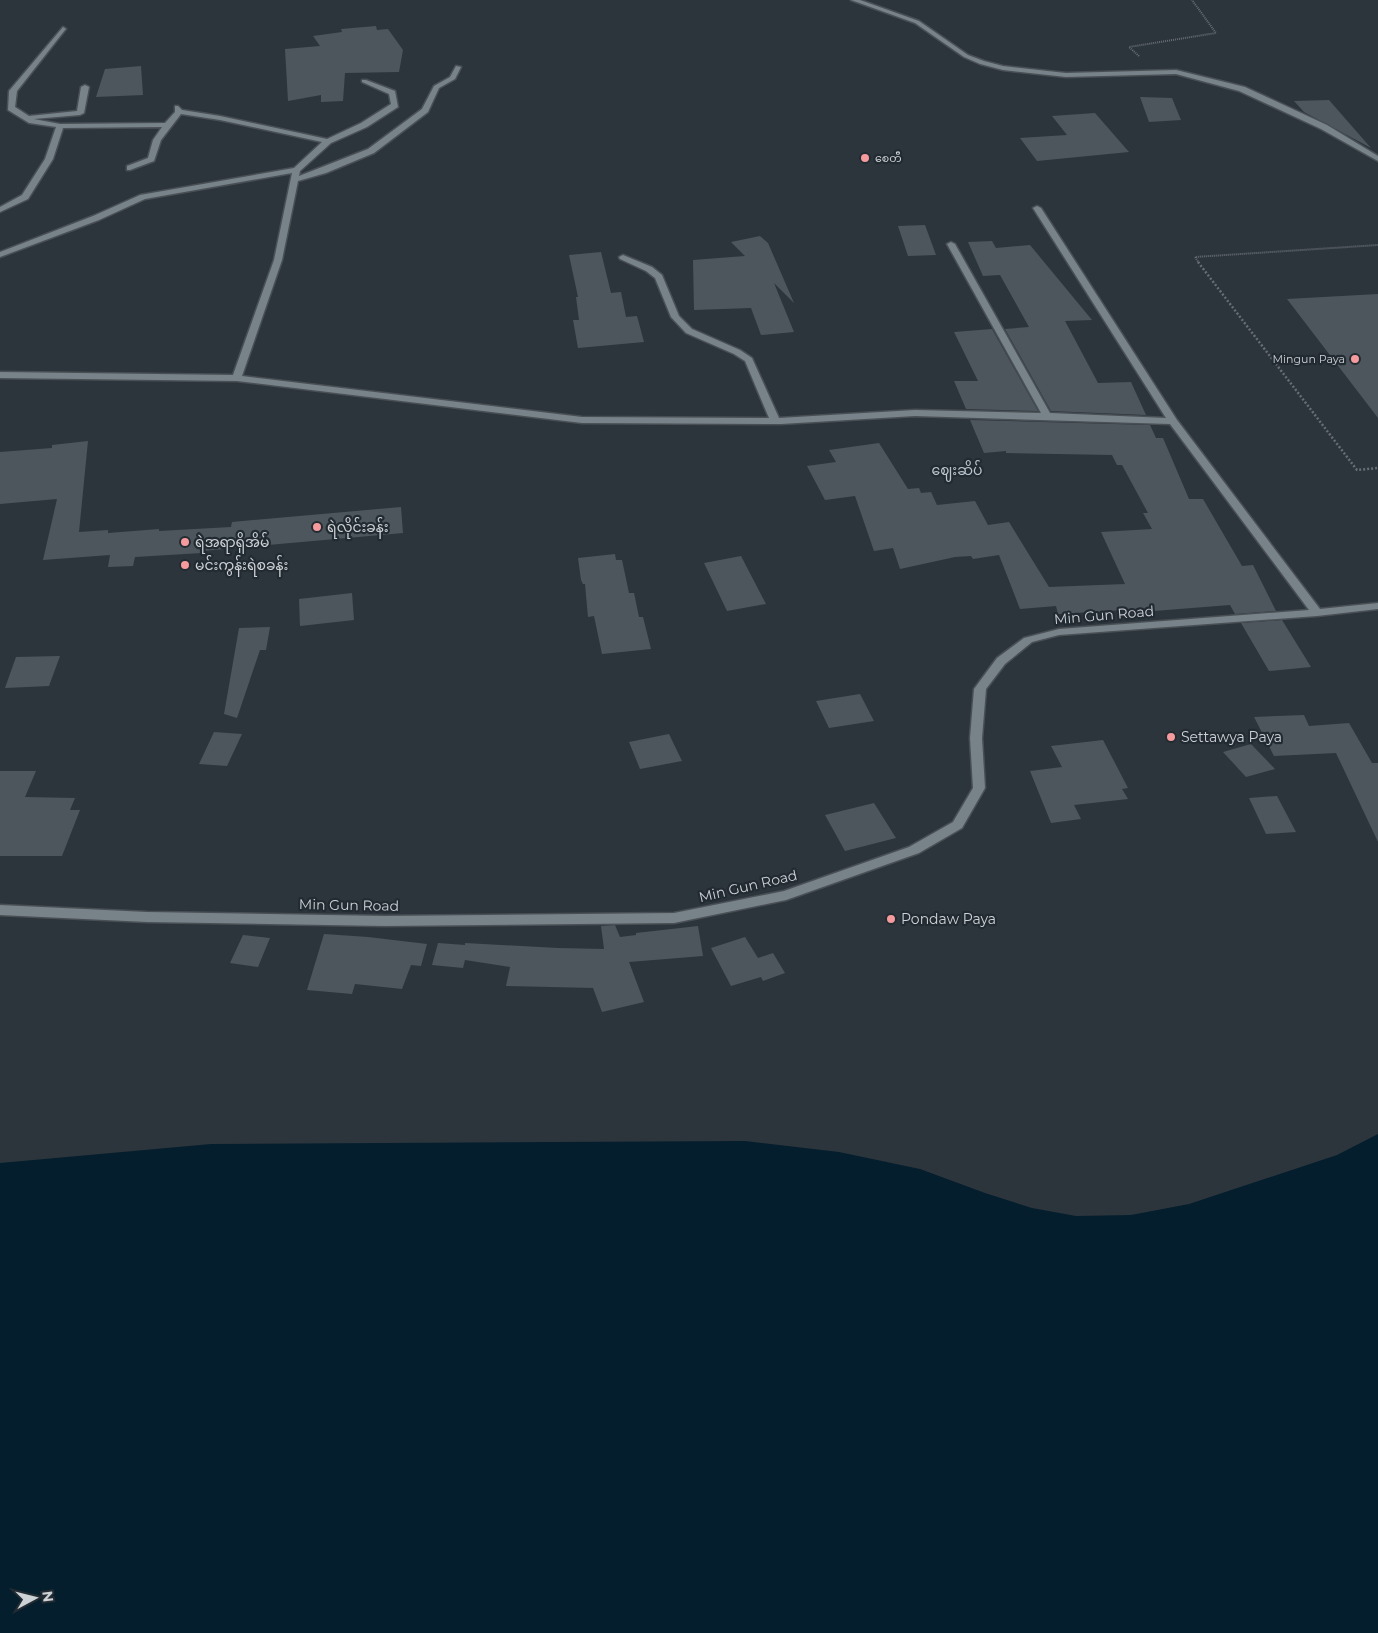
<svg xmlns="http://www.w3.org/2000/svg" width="1378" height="1633" font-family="Montserrat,'Noto Sans Myanmar',sans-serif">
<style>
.water{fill:#041e2e}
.building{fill:#4d565d}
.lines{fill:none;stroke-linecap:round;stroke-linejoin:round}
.minor-casing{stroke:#495055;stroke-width:3}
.path-far1{stroke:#676e74;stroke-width:2;stroke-dasharray:1 1;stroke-linecap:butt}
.path{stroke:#676e74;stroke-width:2.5;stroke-dasharray:2 2;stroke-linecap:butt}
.minor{fill:#788289;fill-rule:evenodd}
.poi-dot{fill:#f59b9e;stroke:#232b32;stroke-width:2}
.labels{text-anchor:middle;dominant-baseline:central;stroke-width:4.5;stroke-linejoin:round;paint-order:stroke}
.far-poi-label{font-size:11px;fill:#cdd2d6;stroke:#232b32;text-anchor:start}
.far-quarter-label{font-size:14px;fill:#b9c4cc;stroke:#232b32}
.poi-label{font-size:14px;fill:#cdd2d6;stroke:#232b32;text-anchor:start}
.street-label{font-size:14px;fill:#cdd2d6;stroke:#232b32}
</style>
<rect width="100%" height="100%" fill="#2d353c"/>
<!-- water -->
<path class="water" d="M 1378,1134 L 1378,1633 L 0,1633 L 0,1163 L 211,1144 L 745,1141 L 839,1152 L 920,1169 L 985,1193 L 1032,1208 L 1076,1216 L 1131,1215 L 1189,1204 L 1337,1155 Z"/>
<!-- building -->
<path class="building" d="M 376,26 L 377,30 L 388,29 L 403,50 L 399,72 L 345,73 L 343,101 L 321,102 L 321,95 L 288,101 L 285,49 L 320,46 L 313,36 L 342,32 L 341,29 Z
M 141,66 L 143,95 L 96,97 L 105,69 Z
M 1140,97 L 1172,98 L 1181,120 L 1149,122 Z
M 1329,100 L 1371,148 L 1304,112 L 1294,101 Z
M 1095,113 L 1129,152 L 1037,161 L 1020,138 L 1067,135 L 1052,116 Z
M 925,225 L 936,255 L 908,256 L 898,226 Z
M 760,236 L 768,243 L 794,303 L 774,283 L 794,332 L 761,335 L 751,308 L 694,310 L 693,260 L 745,256 L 731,242 Z
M 992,241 L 996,248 L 1030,245 L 1092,320 L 1065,321 L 1098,383 L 1131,382 L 1146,415 L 1051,411 L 1005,329 L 1029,327 L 1000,275 L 983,276 L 968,242 Z
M 601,252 L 611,293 L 621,292 L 626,317 L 637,316 L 644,342 L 578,348 L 573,320 L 579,320 L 576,297 L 578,297 L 569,255 Z
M 1378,294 L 1378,418 L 1287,299 Z
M 992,329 L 1038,411 L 966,409 L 954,381 L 978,381 L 954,332 Z
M 970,420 L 1150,425 L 1156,438 L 1163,438 L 1189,499 L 1203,499 L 1242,566 L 1253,565 L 1276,611 L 1235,614 L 1230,605 L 1154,611 L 1155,614 L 1125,615 L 1124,610 L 1058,614 L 1056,606 L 1020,609 L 999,555 L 973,559 L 971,556 L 955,557 L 900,569 L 893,548 L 874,551 L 855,496 L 825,500 L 807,466 L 836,462 L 829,450 L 879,443 L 908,489 L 919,488 L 921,493 L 931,492 L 937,505 L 975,501 L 988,525 L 1009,522 L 1049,587 L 1125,584 L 1101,532 L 1152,529 L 1143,513 L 1148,513 L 1122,465 L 1117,465 L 1112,455 L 1006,453 L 1006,451 L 984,453 Z
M 88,441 L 79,532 L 108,530 L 108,533 L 159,529 L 159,531 L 231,527 L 232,522 L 401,507 L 403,533 L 202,551 L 202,553 L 135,557 L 133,566 L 108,567 L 110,555 L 43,560 L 57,499 L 0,504 L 0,452 L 52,448 L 52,445 Z
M 615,554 L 616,560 L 622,560 L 629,593 L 634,593 L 639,617 L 643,617 L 651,649 L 602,654 L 594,616 L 588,617 L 585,584 L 583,584 L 581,580 L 578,558 Z
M 741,556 L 766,604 L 727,611 L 704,563 Z
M 352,593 L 354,620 L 300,626 L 299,599 Z
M 1282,620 L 1311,667 L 1269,671 L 1241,623 Z
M 270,627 L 266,650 L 260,650 L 237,718 L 224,714 L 239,628 Z
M 60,656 L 49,686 L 5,688 L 16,657 Z
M 860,694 L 874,721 L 829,728 L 816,701 Z
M 1304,715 L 1309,726 L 1349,723 L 1372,763 L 1378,763 L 1378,842 L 1336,753 L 1274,756 L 1254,717 Z
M 214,732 L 242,734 L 227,766 L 199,764 Z
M 669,734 L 682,761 L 640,769 L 629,742 Z
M 1103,740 L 1128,788 L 1122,789 L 1128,799 L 1074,805 L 1081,819 L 1051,823 L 1030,771 L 1062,767 L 1051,746 Z
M 1251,744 L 1275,769 L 1246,777 L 1223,752 Z
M 0,771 L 36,771 L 25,797 L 75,798 L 70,810 L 80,810 L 62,856 L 0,856 Z
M 1277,796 L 1296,832 L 1266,834 L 1249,798 Z
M 874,803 L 896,838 L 845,851 L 825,815 Z
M 615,925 L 620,937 L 636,935 L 636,933 L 698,926 L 703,956 L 629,962 L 644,1002 L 602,1012 L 593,988 L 506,986 L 510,967 L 465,960 L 463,968 L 432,965 L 438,943 L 465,945 L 465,943 L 558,948 L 604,949 L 601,926 Z
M 324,934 L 368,937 L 427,944 L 421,966 L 411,965 L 402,989 L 355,984 L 352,994 L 307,990 Z
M 243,935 L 270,938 L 258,967 L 230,963 Z
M 745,937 L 758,958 L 773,953 L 785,973 L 763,981 L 761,977 L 731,986 L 711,948 Z"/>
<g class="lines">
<defs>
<path id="minor" d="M 851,0 L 860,0 L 919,21 L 968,55 L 984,61 L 1003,66 L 1066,73 L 1176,70 L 1245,87 L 1327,125 L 1378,156 L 1378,161 L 1321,129 L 1239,91 L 1176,74 L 1066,77 L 1003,70 L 980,64 L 964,57 L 915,23 Z
M 63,27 L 66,29 L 65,30 L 17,91 L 15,107 L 29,116 L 77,111 L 81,87 L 85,85 L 89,87 L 84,113 L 80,115 L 34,119 L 60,124 L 165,123 L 175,112 L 175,106 L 178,106 L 182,110 L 220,116 L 327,139 L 361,123 L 391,104 L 389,94 L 362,82 L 362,80 L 366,80 L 395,91 L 398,107 L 367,127 L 331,143 L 300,171 L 299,176 L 368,149 L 422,109 L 434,86 L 450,77 L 456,66 L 461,67 L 455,79 L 439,88 L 428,112 L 374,153 L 326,173 L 298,181 L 282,260 L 242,376 L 582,417 L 769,418 L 745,361 L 734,354 L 686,333 L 671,317 L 655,278 L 646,271 L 620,259 L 619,257 L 623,255 L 652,267 L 662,275 L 679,316 L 692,329 L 740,350 L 752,358 L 779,418 L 915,410 L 1041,413 L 947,244 L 951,242 L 955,244 L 1050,413 L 1166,418 L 1033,208 L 1037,206 L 1041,208 L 1177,420 L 1320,609 L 1378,603 L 1378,609 L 1317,616 L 1059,635 L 1032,642 L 1005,664 L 986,689 L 982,738 L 985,788 L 962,828 L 919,853 L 786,900 L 674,923 L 385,926 L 147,922 L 0,915 L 0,905 L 147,912 L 385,916 L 674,913 L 784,891 L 909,847 L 953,822 L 973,788 L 970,738 L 974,689 L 997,658 L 1024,638 L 1059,629 L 1309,610 L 1170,424 L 915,416 L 781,424 L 582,423 L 237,381 L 0,378 L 0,372 L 233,375 L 274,260 L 292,173 L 145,199 L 99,220 L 0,257 L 0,252 L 93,216 L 140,195 L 294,168 L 322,142 L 220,120 L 181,114 L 161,140 L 154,161 L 130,170 L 127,170 L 127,166 L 148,158 L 153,140 L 162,127 L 63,128 L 53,159 L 28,199 L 0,212 L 0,207 L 22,195 L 45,159 L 56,127 L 29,123 L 8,110 L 9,91 Z"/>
</defs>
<!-- minor casing -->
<use href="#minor" class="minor-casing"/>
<!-- path-far1 -->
<path class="path-far1" d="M 1139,56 L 1129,47 L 1216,33 L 1192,0
M 1199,263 L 1195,257 L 1378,245"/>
<!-- path -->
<path class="path" d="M 1198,262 L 1357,470 L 1378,468"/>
<!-- minor -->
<use href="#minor" class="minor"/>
</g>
<!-- markers -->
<g class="poi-dot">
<circle cx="865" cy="158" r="5"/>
<circle cx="1355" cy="359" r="5"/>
<circle cx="317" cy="527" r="5"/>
<circle cx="185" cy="542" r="5"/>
<circle cx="185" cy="565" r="5"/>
<circle cx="1171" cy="737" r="5"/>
<circle cx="891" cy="919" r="5"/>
</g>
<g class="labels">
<!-- far-poi labels -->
<g class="far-poi-label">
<text x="875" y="158">စေတီ</text>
<text x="1345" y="359" text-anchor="end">Mingun Paya</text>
</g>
<!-- far-quarter labels -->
<g class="far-quarter-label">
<text x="957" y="470">ဈေးဆိပ်</text>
</g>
<!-- poi labels -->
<g class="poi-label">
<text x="327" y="527">ရဲလိုင်းခန်း</text>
<text x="195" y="542">ရဲအရာရှိအိမ်</text>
<text x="195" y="565">မင်းကွန်းရဲစခန်း</text>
<text x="1181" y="737">Settawya Paya</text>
<text x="901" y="919">Pondaw Paya</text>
</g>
<!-- street labels -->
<g class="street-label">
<text transform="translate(1104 615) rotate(-5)">Min Gun Road</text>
<text transform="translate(748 886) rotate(-13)">Min Gun Road</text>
<text transform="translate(349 905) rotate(1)">Min Gun Road</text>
</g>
</g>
<!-- north arrow -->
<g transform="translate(35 1598) rotate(83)" stroke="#232b32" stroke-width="4" paint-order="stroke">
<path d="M0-4L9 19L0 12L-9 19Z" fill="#cdd2d6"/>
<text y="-8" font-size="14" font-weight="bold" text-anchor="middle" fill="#cdd2d6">N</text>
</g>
</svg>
